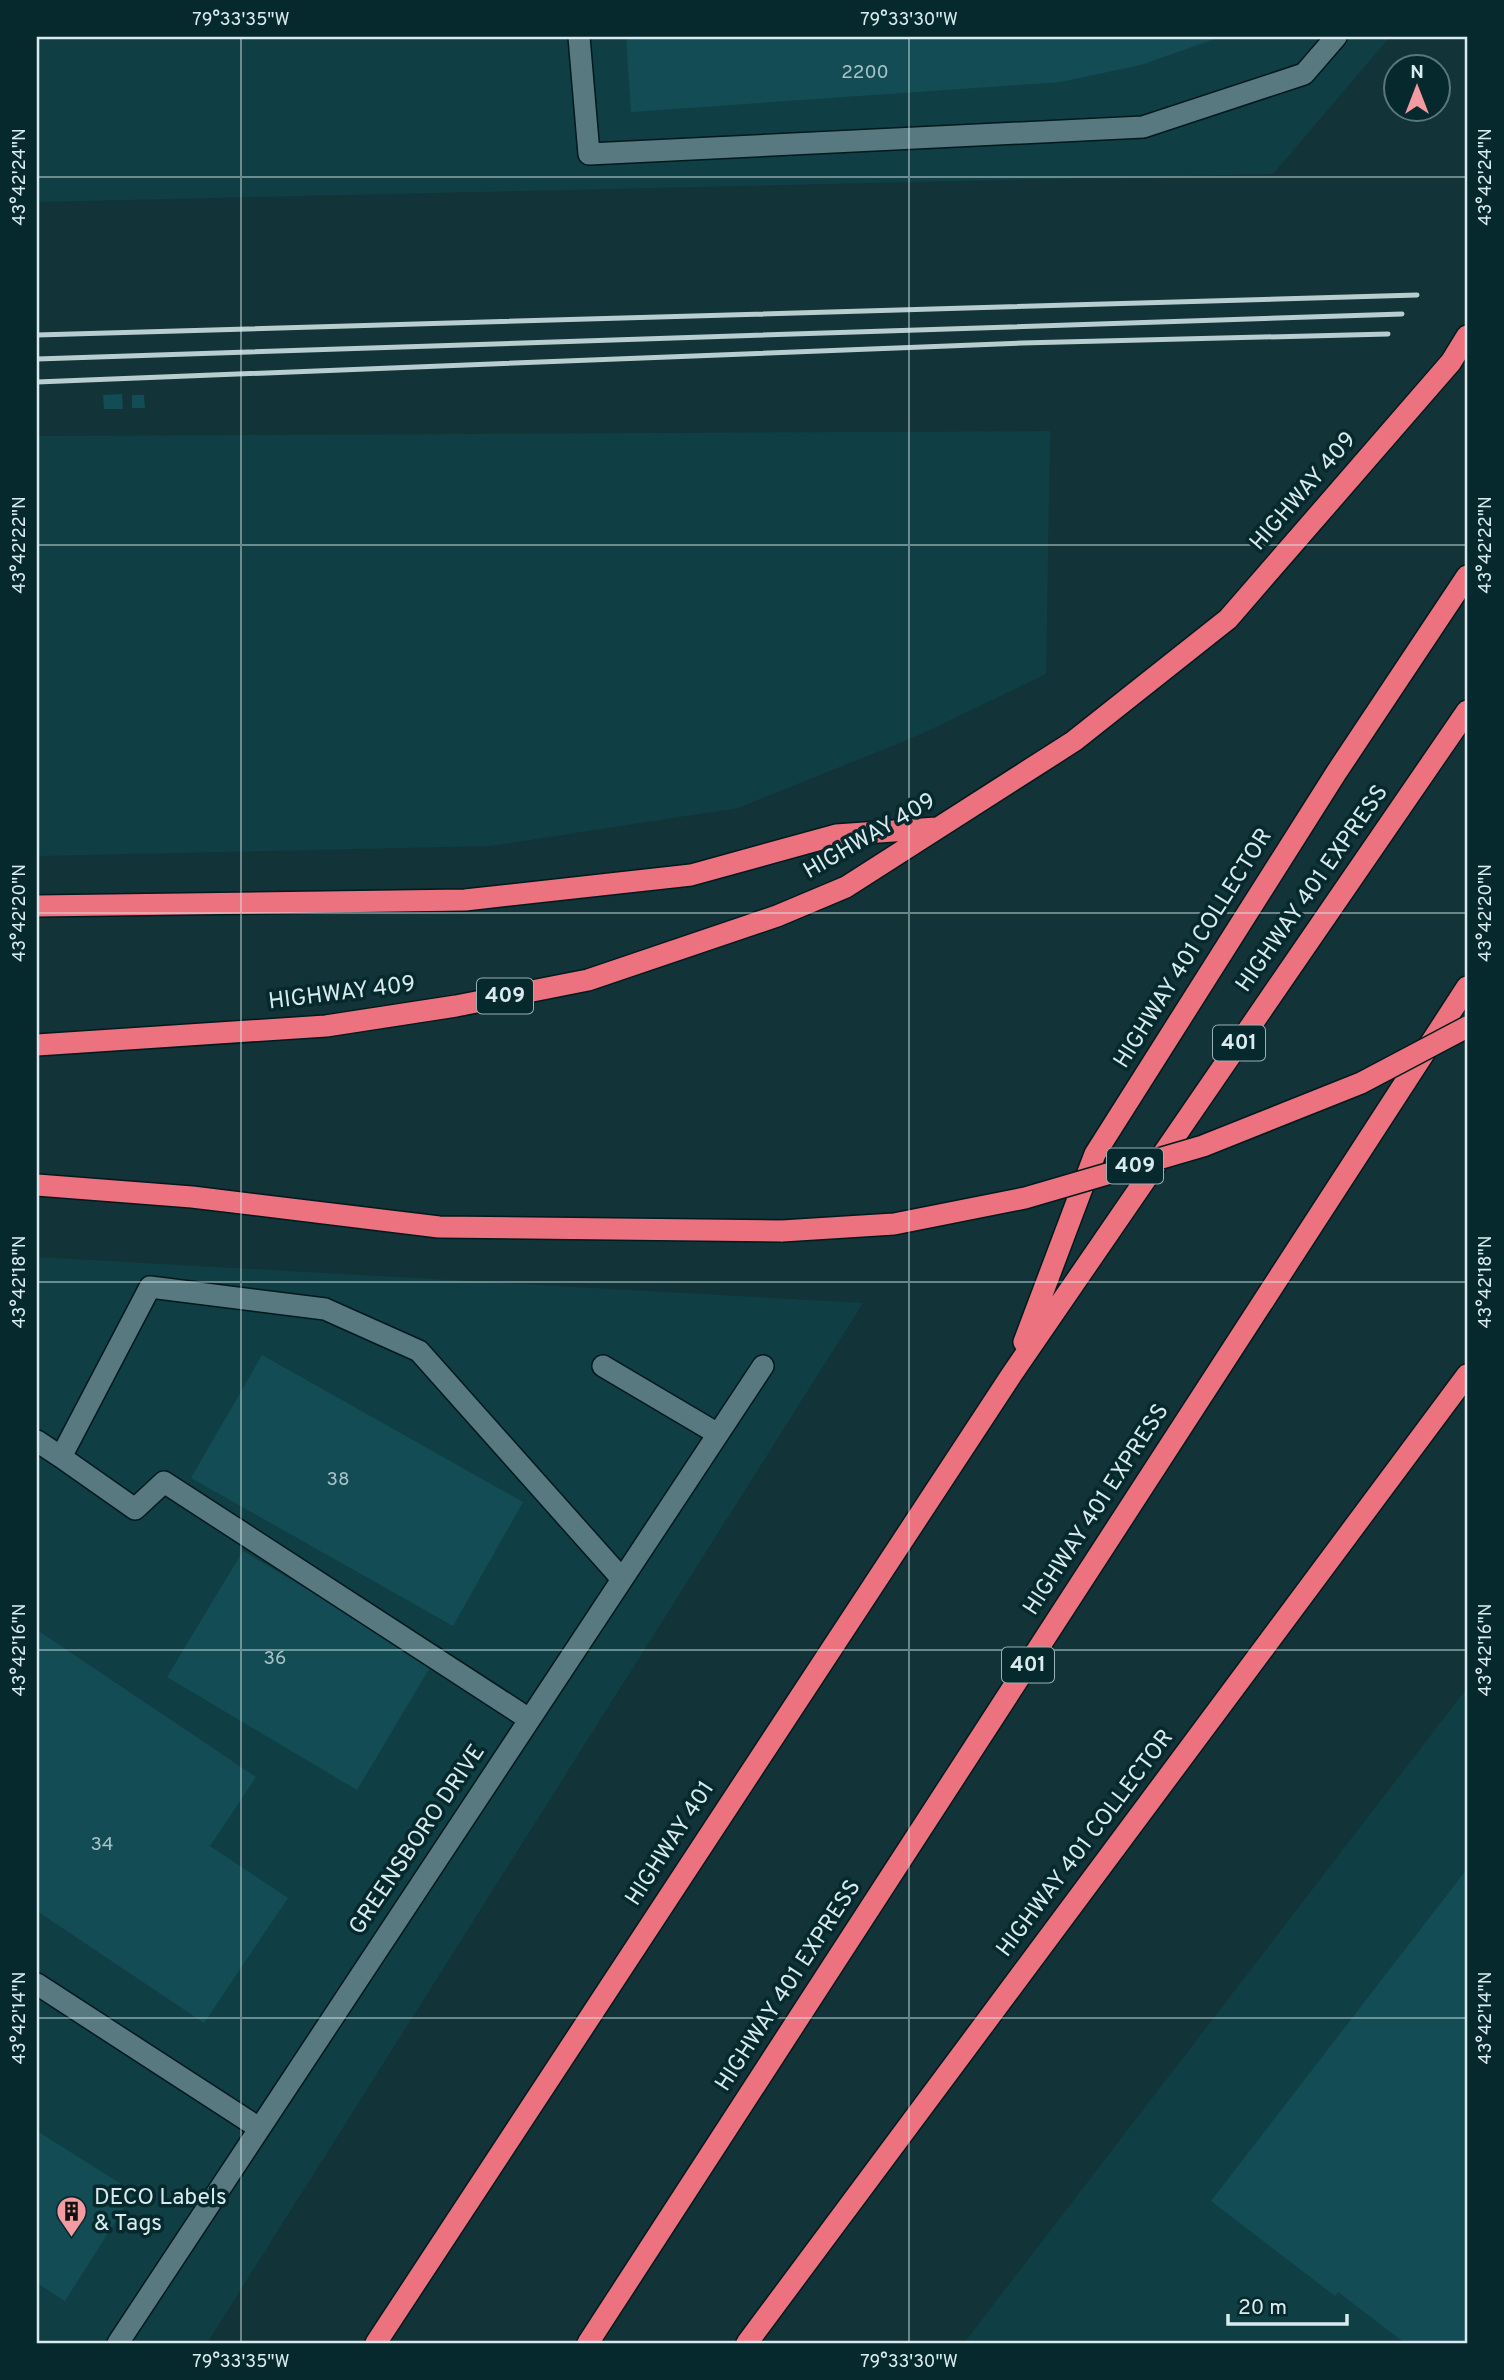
<svg xmlns="http://www.w3.org/2000/svg" width="1504" height="2380" font-family="Overpass,sans-serif">
<style>
.built{fill:#0f3f44}
.building{fill:#134c54}
.lines{fill:none;stroke-linecap:round;stroke-linejoin:round}
.minor-casing{stroke:#021a1d;stroke-width:24}
.highway-casing{stroke:#021a1d;stroke-width:24}
.minor{stroke:#57797f;stroke-width:21}
.highway{stroke:#ec727f;stroke-width:21}
.rail{stroke:#b8cdd0;stroke-width:5}
.highway-bridge-casing{stroke:#021a1d;stroke-width:24;stroke-linecap:butt}
.highway-bridge{stroke:#ec727f;stroke-width:21}
.ticks{fill:none;stroke:#d9ebee;stroke-width:2;stroke-opacity:0.45}
.labels{text-anchor:middle;dominant-baseline:central;stroke-width:7;stroke-linejoin:round;paint-order:stroke}
.number-label{font-size:19px;fill:#a8c3c8}
.shield{fill:#06292e;stroke:#9ab1b4;stroke-width:2}
.shield-label{font-size:21px;font-weight:bold;fill:#d9ebee}
.street-label{font-size:23px;fill:#d9ebee;stroke:#06292e}
.poi-label{font-size:23px;fill:#d9ebee;stroke:#06292e;text-anchor:start}
.neatline{fill:none;stroke:#d9ebee;stroke-width:2.5}
.ticks-label{font-size:18px;text-anchor:middle;fill:#d9ebee}
</style>
<rect width="100%" height="100%" fill="#123338"/>
<!-- built -->
<path class="built" d="M 37,37 L 1390,37 L 1273,174 L 37,202 Z
M 1050,431 L 1046,674 L 919,735 L 738,808 L 490,846 L 37,856 L 37,436 Z
M 37,1257 L 863,1303 L 207,2343 L 37,2343 Z
M 1467,1688 L 1467,2343 L 964,2343 Z"/>
<!-- building -->
<path class="building" d="M 626,37 L 1220,37 L 1141,65 L 1061,82 L 631,112 Z
M 122,394 L 123,409 L 104,409 L 103,395 Z
M 132,395 L 144,395 L 145,408 L 132,408 Z
M 262,1355 L 523,1502 L 453,1626 L 191,1478 Z
M 243,1551 L 432,1664 L 357,1790 L 167,1677 Z
M 37,1630 L 256,1777 L 210,1846 L 288,1898 L 204,2023 L 37,1911 Z
M 1467,1869 L 1467,2343 L 1405,2343 L 1338,2292 L 1335,2296 L 1211,2201 Z
M 37,2131 L 134,2192 L 65,2301 L 37,2283 Z"/>
<g class="lines">
<defs>
<path id="minor" d="M 579,37 L 589,154 L 1143,127 L 1304,74 L 1336,37
M 603,1366 L 718,1434
M 37,1441 L 61,1457
M 529,1719 L 164,1482 L 135,1509 L 61,1457 L 150,1287 L 325,1309 L 419,1351 L 622,1579
M 37,1984 L 259,2128
M 118,2343 L 763,1366"/>
<path id="highway" d="M 37,906 L 465,900 L 691,875 L 836,835 L 936,828
M 37,1045 L 326,1026 L 456,1006 L 588,980 L 777,916 L 846,887 L 1074,741 L 1228,619 L 1451,362 L 1467,336
M 37,1185 L 192,1197 L 439,1227 L 782,1231
M 1024,1342 L 1095,1154 L 1336,773 L 1467,576
M 376,2343 L 1012,1374 L 1467,711
M 588,2343 L 1467,987
M 747,2343 L 1467,1375"/>
</defs>
<!-- minor casing -->
<use href="#minor" class="minor-casing"/>
<!-- highway casing -->
<use href="#highway" class="highway-casing"/>
<!-- minor -->
<use href="#minor" class="minor"/>
<!-- highway -->
<use href="#highway" class="highway"/>
<!-- rail -->
<path class="rail" d="M 37,335 L 1417,295
M 37,359 L 1402,314
M 37,382 L 1022,343 L 1388,334"/>
<defs>
<path id="highway-bridge" d="M 782,1231 L 894,1224 L 1025,1198 L 1203,1146 L 1361,1083 L 1467,1027"/>
</defs>
<!-- highway-bridge casing -->
<use href="#highway-bridge" class="highway-bridge-casing"/>
<!-- highway-bridge -->
<use href="#highway-bridge" class="highway-bridge"/>
</g>
<!-- ticks -->
<path class="ticks" d="M 241,37 L 241,2343M 909,37 L 909,2343M 37,177 L 1467,177M 37,545 L 1467,545M 37,913 L 1467,913M 37,1282 L 1467,1282M 37,1650 L 1467,1650M 37,2018 L 1467,2018"/>
<!-- icons -->
<defs>
<symbol id="building-pin" viewBox="-11 -11 22 30"><path d="M0 17L-7.5 6A9.5 9.5 0 1 1 7.5 6Z" fill="#f49aa1" stroke="#06292e"/><path d="M-4-6H4V6H1V3H-1V6H-4ZM-2.5-4.3h1.7v1.8h-1.7ZM.8-4.3h1.7v1.8H.8ZM-2.5-1h1.7V.8h-1.7ZM.8-1h1.7V.8H.8Z" fill="#111"/></symbol>
</defs>
<g fill-rule="evenodd">
<use href="#building-pin" x="54" y="2194" width="35" height="47"/>
</g>
<g class="labels">
<!-- number labels -->
<g class="number-label">
<text x="865" y="73">2200</text>
<text x="338" y="1480">38</text>
<text x="275" y="1659">36</text>
<text x="102" y="1845">34</text>
</g>
<!-- shield labels -->
<g class="shield">
<rect x="477" y="978.5" width="56" height="35" rx="5"/>
<rect x="1213" y="1025.5" width="52" height="35" rx="5"/>
<rect x="1107" y="1148.5" width="56" height="35" rx="5"/>
<rect x="1002" y="1647.5" width="52" height="35" rx="5"/>
</g>
<g class="shield-label">
<text x="505" y="996">409</text>
<text x="1239" y="1043">401</text>
<text x="1135" y="1166">409</text>
<text x="1028" y="1665">401</text>
</g>
<!-- street labels -->
<g class="street-label">
<text transform="translate(1304 492) rotate(-49)">HIGHWAY 409</text>
<text transform="translate(870 837) rotate(-30)">HIGHWAY 409</text>
<text transform="translate(1313 889) rotate(-55)">HIGHWAY 401 EXPRESS</text>
<text transform="translate(1194 949) rotate(-58)">HIGHWAY 401 COLLECTOR</text>
<text transform="translate(342 994) rotate(-7)">HIGHWAY 409</text>
<text transform="translate(1097 1510) rotate(-57)">HIGHWAY 401 EXPRESS</text>
<text transform="translate(418 1840) rotate(-56)">GREENSBORO DRIVE</text>
<text transform="translate(671 1844) rotate(-57)">HIGHWAY 401</text>
<text transform="translate(1086 1844) rotate(-53)">HIGHWAY 401 COLLECTOR</text>
<text transform="translate(789 1986) rotate(-57)">HIGHWAY 401 EXPRESS</text>
</g>
<!-- poi labels -->
<g class="poi-label">
<text x="94" y="2198">DECO Labels<tspan x="94" dy="26">&amp; Tags</tspan></text>
</g>
</g>
<!-- border -->
<rect width="1504" height="2380" fill="none" stroke="#06292e" stroke-width="77"/>
<!-- north arrow -->
<g transform="translate(1417 88)"><circle r="33" fill="#06292e" stroke="#5a777b" stroke-width="2"/>
<path d="M0-5L12 26L0 18L-12 26Z" fill="#f49aa1"/>
<text y="-10" font-size="19" font-weight="bold" text-anchor="middle" fill="#d9ebee">N</text>
</g>
<!-- scale -->
<path d="M1228 2314v10h119v-10" fill="none" stroke="#d9ebee" stroke-width="3.5"/>
<text x="1238" y="2314" font-size="21" fill="#d9ebee" stroke="#06292e" stroke-width="5" paint-order="stroke">20 m</text>
<rect x="38" y="38" width="1428" height="2304" class="neatline"/>
<g class="ticks-label">
<text x="241" y="25">79°33'35"W</text>
<text x="909" y="25">79°33'30"W</text>
<text transform="translate(19 177) rotate(-90)" y="6">43°42'24"N</text>
<text transform="translate(1485 177) rotate(-90)" y="6">43°42'24"N</text>
<text transform="translate(19 545) rotate(-90)" y="6">43°42'22"N</text>
<text transform="translate(1485 545) rotate(-90)" y="6">43°42'22"N</text>
<text transform="translate(19 913) rotate(-90)" y="6">43°42'20"N</text>
<text transform="translate(1485 913) rotate(-90)" y="6">43°42'20"N</text>
<text transform="translate(19 1282) rotate(-90)" y="6">43°42'18"N</text>
<text transform="translate(1485 1282) rotate(-90)" y="6">43°42'18"N</text>
<text transform="translate(19 1650) rotate(-90)" y="6">43°42'16"N</text>
<text transform="translate(1485 1650) rotate(-90)" y="6">43°42'16"N</text>
<text transform="translate(19 2018) rotate(-90)" y="6">43°42'14"N</text>
<text transform="translate(1485 2018) rotate(-90)" y="6">43°42'14"N</text>
<text x="241" y="2367">79°33'35"W</text>
<text x="909" y="2367">79°33'30"W</text>
</g>
</svg>
